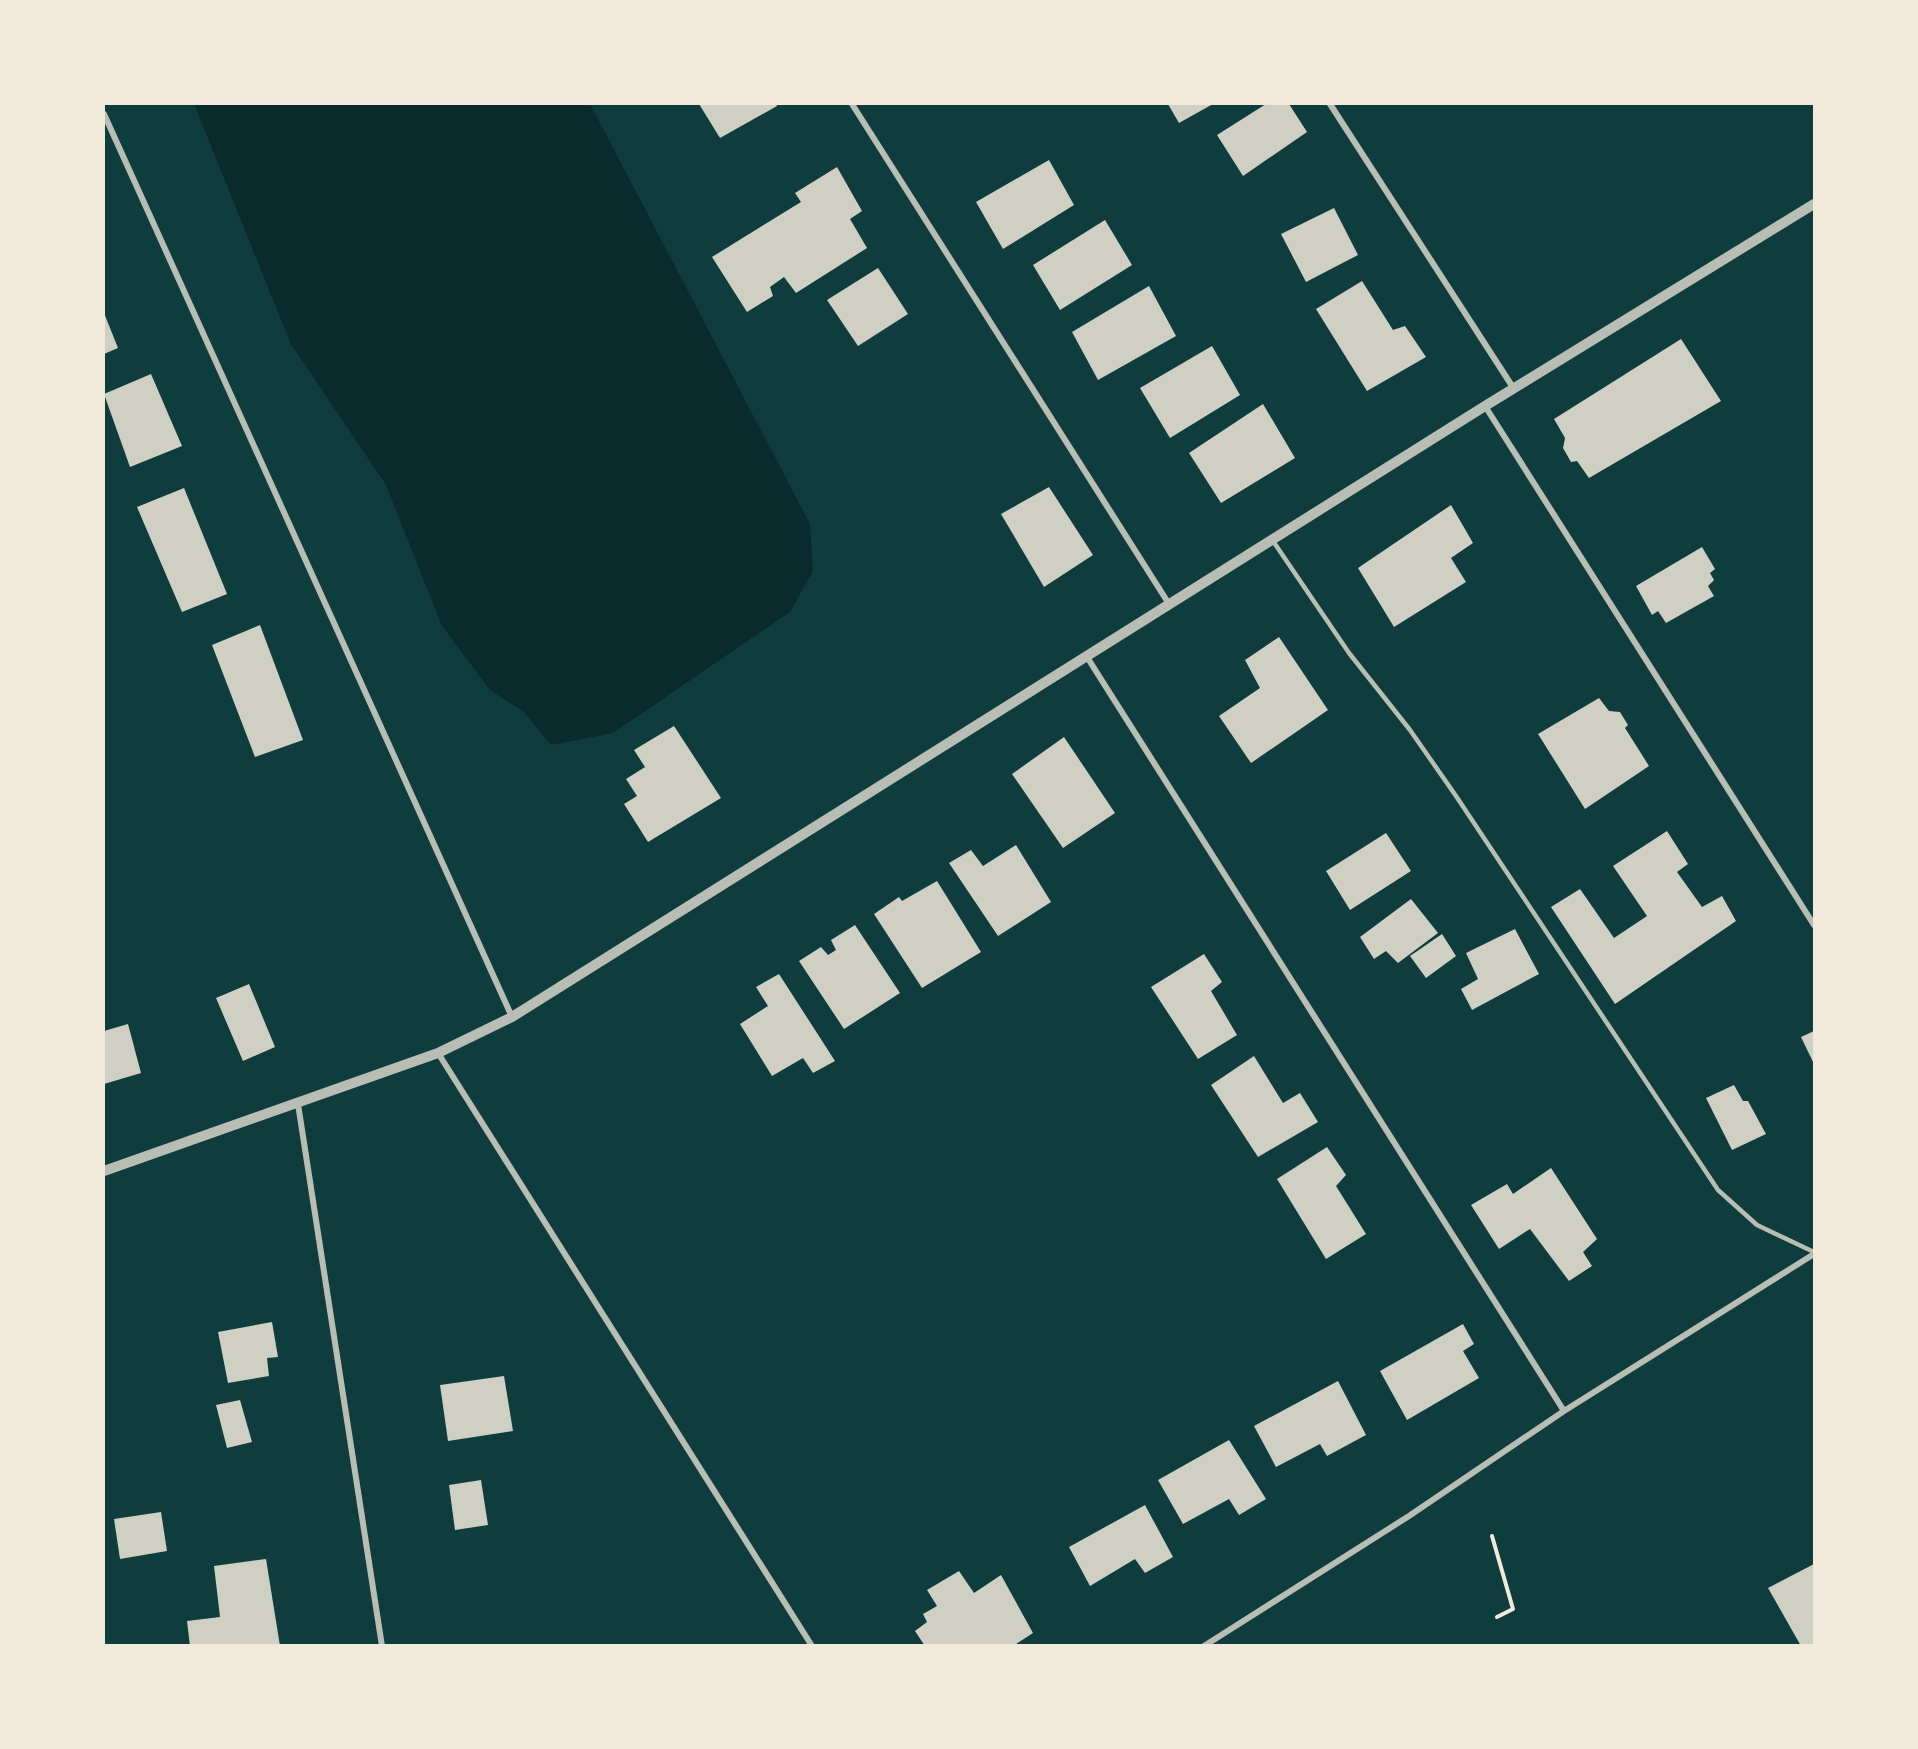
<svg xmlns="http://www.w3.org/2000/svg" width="1918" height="1749" font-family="'Source Sans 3',sans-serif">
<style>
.water{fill:#0a2a2b}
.building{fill:#cfcfc3}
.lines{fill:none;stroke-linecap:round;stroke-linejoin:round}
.path{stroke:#f1e9da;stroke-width:4}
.service{stroke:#b8beb3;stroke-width:4.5}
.minor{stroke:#b8beb3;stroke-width:6}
.tertiary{stroke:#b8beb3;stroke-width:10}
</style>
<rect width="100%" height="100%" fill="#0f3d3e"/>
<!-- water -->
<path class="water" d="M 194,104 L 590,104 L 810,524 L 813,571 L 790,612 L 613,733 L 551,745 L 524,712 L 490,690 L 442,626 L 386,485 L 291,344 Z"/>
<!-- building -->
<path class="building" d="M 699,104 L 776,104 L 777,106 L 720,138 Z
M 1168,104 L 1213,104 L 1179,123 Z
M 1266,104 L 1289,104 L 1307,132 L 1243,176 L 1217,135 Z
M 1049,160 L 1074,205 L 1003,249 L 976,202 Z
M 837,167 L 862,211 L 850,219 L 867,248 L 796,293 L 784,277 L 770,287 L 773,296 L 747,312 L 712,257 L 801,202 L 795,193 Z
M 1334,208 L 1358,255 L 1306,282 L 1281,234 Z
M 1105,220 L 1132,265 L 1060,310 L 1033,265 Z
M 878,268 L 908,314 L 858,346 L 827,300 Z
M 1362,281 L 1393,330 L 1405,326 L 1426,357 L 1367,391 L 1316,309 Z
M 1149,286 L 1176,336 L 1098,380 L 1072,332 Z
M 104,313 L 118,348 L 104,354 Z
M 1681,339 L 1721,401 L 1589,478 L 1577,461 L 1571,462 L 1563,448 L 1565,438 L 1554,419 Z
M 1212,346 L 1240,395 L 1170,438 L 1140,388 Z
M 151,374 L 182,446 L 130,467 L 104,394 Z
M 1263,404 L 1295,458 L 1221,503 L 1189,453 Z
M 1049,487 L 1093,555 L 1044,587 L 1001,514 Z
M 184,488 L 227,594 L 182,612 L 137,507 Z
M 1451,505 L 1473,543 L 1451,558 L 1466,582 L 1394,627 L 1358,568 Z
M 1702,547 L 1715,569 L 1710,573 L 1714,580 L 1708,586 L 1714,596 L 1666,623 L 1658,611 L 1652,615 L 1636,586 Z
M 260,625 L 303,740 L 255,757 L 212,645 Z
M 1279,637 L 1328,710 L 1251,763 L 1219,716 L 1260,688 L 1245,660 Z
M 1599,698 L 1609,711 L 1620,712 L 1628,725 L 1625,728 L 1649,766 L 1585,809 L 1538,734 Z
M 674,726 L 721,798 L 648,842 L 624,804 L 637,796 L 626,779 L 645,767 L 634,750 Z
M 1064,737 L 1115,813 L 1063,848 L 1012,774 Z
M 1667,831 L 1688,864 L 1677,872 L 1702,907 L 1722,896 L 1736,921 L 1615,1004 L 1551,907 L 1580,889 L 1614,938 L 1647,916 L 1613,866 Z
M 1386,833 L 1411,871 L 1350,910 L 1326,871 Z
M 1016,845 L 1051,902 L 998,936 L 949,863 L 971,850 L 983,866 Z
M 937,881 L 981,952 L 922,988 L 874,914 L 899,897 L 902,901 Z
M 1411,899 L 1438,933 L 1398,963 L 1386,951 L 1374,959 L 1360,937 Z
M 855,925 L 900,993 L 844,1029 L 799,961 L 821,947 L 828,955 L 836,950 L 831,940 Z
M 1515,929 L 1539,974 L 1472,1010 L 1461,989 L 1478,979 L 1466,953 Z
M 1442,934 L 1456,956 L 1426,978 L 1410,956 Z
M 1204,954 L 1222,982 L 1211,991 L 1237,1035 L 1198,1059 L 1151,987 Z
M 779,974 L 835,1061 L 813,1073 L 803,1058 L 772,1076 L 740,1024 L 768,1006 L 756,987 Z
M 249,984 L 275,1047 L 243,1061 L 216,998 Z
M 128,1024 L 141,1073 L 104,1084 L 104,1031 Z
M 1814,1031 L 1814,1064 L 1801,1037 Z
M 1254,1056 L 1283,1103 L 1300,1093 L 1318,1122 L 1258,1157 L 1211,1085 Z
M 1734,1085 L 1743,1101 L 1748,1101 L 1766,1134 L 1732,1150 L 1706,1098 Z
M 1327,1147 L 1346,1175 L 1336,1186 L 1366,1234 L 1326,1259 L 1277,1179 Z
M 1551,1168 L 1597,1239 L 1583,1252 L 1592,1266 L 1569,1281 L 1530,1229 L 1499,1249 L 1471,1205 L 1507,1184 L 1513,1194 Z
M 272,1322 L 278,1357 L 267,1358 L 269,1376 L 228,1383 L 218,1332 Z
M 1463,1324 L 1474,1344 L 1463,1351 L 1479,1378 L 1407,1420 L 1380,1371 Z
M 504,1376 L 513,1431 L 448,1441 L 440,1385 Z
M 1338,1381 L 1366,1435 L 1327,1456 L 1320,1444 L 1276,1467 L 1254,1426 Z
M 240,1400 L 252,1442 L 227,1448 L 216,1405 Z
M 1229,1440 L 1266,1499 L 1239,1515 L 1229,1499 L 1183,1524 L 1158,1480 Z
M 481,1480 L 488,1525 L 455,1530 L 449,1485 Z
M 1145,1505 L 1173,1557 L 1145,1573 L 1135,1559 L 1090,1586 L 1069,1547 Z
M 161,1512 L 167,1551 L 120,1559 L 114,1519 Z
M 266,1559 L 280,1646 L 190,1646 L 187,1621 L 220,1617 L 214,1566 Z
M 1814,1564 L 1814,1646 L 1801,1646 L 1768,1588 Z
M 959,1571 L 974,1593 L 1001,1575 L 1033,1633 L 1013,1646 L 925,1646 L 915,1631 L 927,1622 L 923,1614 L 937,1606 L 927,1590 Z"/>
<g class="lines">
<!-- path -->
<path class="path" d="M 1492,1536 L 1513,1609 L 1497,1617"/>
<!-- service -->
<path class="service" d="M 1273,541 L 1349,653 L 1410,730 L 1456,796 L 1718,1190 L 1757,1225 L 1814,1252"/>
<!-- minor -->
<path class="minor" d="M 852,104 L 1169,604
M 1330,104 L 1514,389
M 104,114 L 512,1017
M 1485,406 L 1814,925
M 1087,657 L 1564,1411
M 438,1053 L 812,1646
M 298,1104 L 382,1646
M 1204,1646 L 1409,1516 L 1564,1411 L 1814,1254"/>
<!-- tertiary -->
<path class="tertiary" d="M 104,1171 L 438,1053 L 512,1017 L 1485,406 L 1814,204"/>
</g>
<!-- border -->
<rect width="1918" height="1749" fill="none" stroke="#f1e9da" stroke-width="210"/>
</svg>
